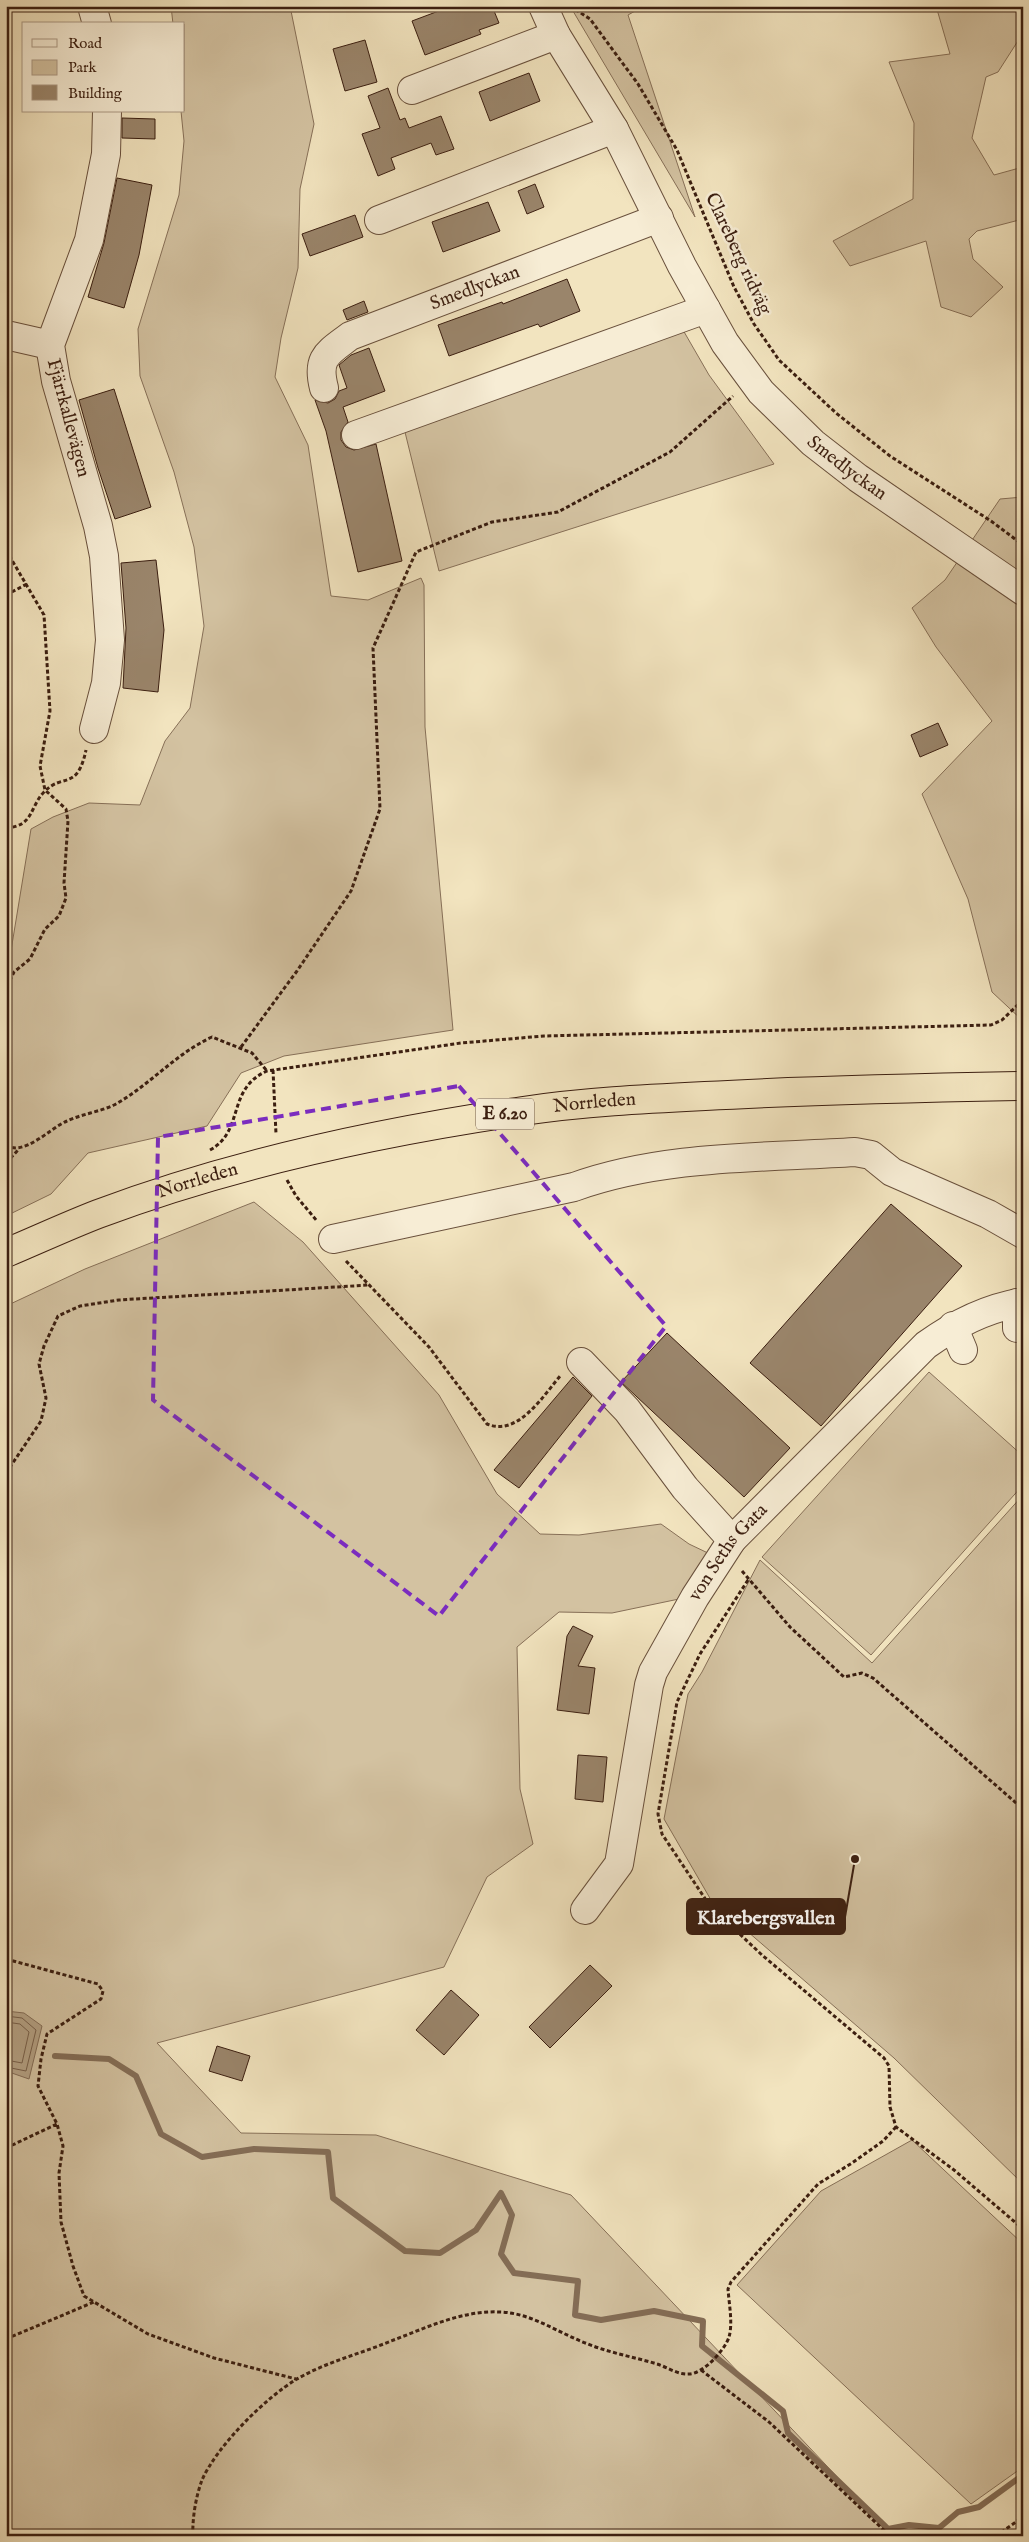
<svg xmlns="http://www.w3.org/2000/svg" width="1029" height="2542" font-family="'IM FELL English',serif">
<style>
.green{fill:#d3c2a1;stroke:#877058}
.water{fill:#b4a184;stroke:#846d56}
.lines{fill:none;stroke-linecap:round;stroke-linejoin:round}
.shore{stroke:#78604a;stroke-width:1}
.stream{stroke:#846d56;stroke-width:6}
.building{fill:#9a856b;stroke:#3b1e10}
.minor-casing{stroke:#69503c;stroke-width:30}
.highway-casing{stroke:#3b1e10;stroke-width:30}
.path{stroke:#3b1e10;stroke-width:3;stroke-dasharray:4 2.5;stroke-linecap:butt}
.minor{stroke:#f7edd5;stroke-width:28}
.highway{stroke:#f2e4bf;stroke-width:28}
.marked{fill:none;stroke:#7b2cbf;stroke-width:4;stroke-dasharray:10 6;stroke-linejoin:round}
.labels{text-anchor:middle;dominant-baseline:central;stroke-width:5;stroke-linejoin:round;paint-order:stroke}
.shield{fill:#f7edd5;stroke:#735c4b;stroke-width:1}
.shield-label{font-size:18px;font-weight:bold;fill:#3b1e10}
.street-label{font-size:19px;fill:#3b1e10;stroke:#f7edd5}
.leader{fill:none;stroke:#3b1e10;stroke-width:2}
.callout-dot{fill:#3b1e10;stroke:#f7edd5;stroke-width:2}
.callout{fill:#3b1e10;stroke:#3b1e10;stroke-width:2}
.callout-label{font-size:20px;text-anchor:middle;font-weight:bold;fill:#fff}
</style>
<rect width="100%" height="100%" fill="#f2e4bf"/>
<filter id="stains"><feTurbulence type="fractalNoise" baseFrequency=".004" numOctaves="4"/><feColorMatrix values="0 0 0 0 .2 0 0 0 0 .09 0 0 0 0 .02 0 0 0 .5 -.17"/></filter>
<radialGradient id="worn" r=".72"><stop offset=".6" stop-color="#630" stop-opacity="0"/><stop offset="1" stop-color="#630" stop-opacity=".3"/></radialGradient>
<!-- green -->
<path class="green" d="M 171,6 L 290,6 L 314,124 L 300,189 L 298,268 L 281,338 L 275,377 L 308,445 L 331,596 L 368,600 L 421,578 L 424,585 L 425,727 L 453,1030 L 284,1056 L 241,1073 L 207,1126 L 88,1153 L 51,1194 L 6,1216 L 6,981 L 31,829 L 53,817 L 89,803 L 140,805 L 165,741 L 190,708 L 204,626 L 194,547 L 174,472 L 140,376 L 138,329 L 179,195 L 184,141 L 181,111 L 184,111 L 184,24 L 173,24 Z
M 570,6 L 644,6 L 628,15 L 695,217 Z
M 936,6 L 1023,6 L 1023,33 L 998,72 L 986,77 L 972,138 L 994,175 L 1023,167 L 1023,219 L 977,231 L 969,239 L 973,259 L 1003,287 L 971,317 L 941,307 L 926,241 L 850,266 L 833,241 L 913,199 L 914,123 L 889,62 L 950,54 Z
M 683,330 L 709,375 L 774,464 L 439,571 L 404,428 Z
M 1023,497 L 1023,1021 L 992,992 L 968,899 L 922,794 L 992,721 L 936,647 L 912,608 L 945,580 L 1000,499 Z
M 254,1202 L 303,1242 L 439,1395 L 497,1494 L 540,1534 L 579,1535 L 661,1524 L 689,1544 L 710,1554 L 679,1599 L 612,1613 L 559,1612 L 517,1647 L 520,1789 L 533,1844 L 487,1877 L 444,1967 L 157,2043 L 241,2133 L 376,2135 L 571,2195 L 893,2536 L 6,2536 L 6,1306 L 85,1269 Z
M 929,1372 L 1023,1456 L 1023,1485 L 871,1655 L 762,1557 Z
M 1023,1495 L 1023,2184 L 894,2058 L 711,1900 L 664,1819 L 688,1694 L 702,1672 L 760,1560 L 872,1663 Z
M 912,2140 L 1023,2244 L 1023,2467 L 971,2504 L 737,2285 L 821,2191 Z"/>
<!-- water -->
<path class="water" d="M 6,2011 L 24,2013 L 42,2026 L 29,2079 L 6,2071 Z"/>
<g class="lines">
<!-- shore -->
<path class="shore" d="M 6,2016 L 22,2018 L 36,2030 L 26,2071 L 6,2067
M 6,2022 L 20,2024 L 29,2032 L 22,2063 L 6,2060"/>
<!-- stream -->
<path class="stream" d="M 55,2056 L 109,2059 L 136,2076 L 161,2134 L 202,2157 L 254,2149 L 328,2152 L 333,2198 L 405,2251 L 440,2253 L 476,2230 L 501,2193 L 512,2215 L 501,2254 L 514,2273 L 578,2281 L 575,2315 L 601,2320 L 654,2311 L 703,2321 L 702,2346 L 783,2411 L 788,2433 L 888,2529 L 909,2525 L 939,2528 L 958,2512 L 979,2507 L 1023,2475"/>
</g>
<!-- building -->
<path class="building" d="M 452,6 L 492,6 L 499,23 L 479,30 L 481,34 L 425,55 L 412,21 Z
M 365,40 L 377,82 L 345,91 L 333,49 Z
M 529,73 L 540,101 L 490,121 L 479,92 Z
M 388,88 L 400,120 L 405,118 L 409,128 L 441,116 L 454,149 L 436,155 L 431,143 L 391,158 L 395,169 L 378,176 L 362,134 L 380,128 L 368,96 Z
M 122,118 L 155,119 L 155,139 L 122,138 Z
M 117,178 L 152,185 L 139,255 L 124,308 L 88,297 L 104,243 Z
M 535,184 L 544,207 L 527,214 L 518,191 Z
M 488,202 L 500,231 L 443,252 L 432,222 Z
M 355,215 L 363,237 L 310,256 L 302,234 Z
M 567,279 L 580,311 L 540,327 L 538,324 L 449,356 L 438,325 L 502,302 L 503,304 Z
M 364,301 L 368,312 L 347,320 L 343,310 Z
M 369,348 L 385,391 L 343,407 L 348,422 L 341,432 L 341,440 L 346,447 L 354,450 L 376,444 L 402,561 L 358,572 L 326,431 L 315,400 L 328,403 L 335,399 L 339,391 L 347,388 L 339,365 L 351,355 Z
M 114,389 L 151,507 L 115,519 L 98,468 L 79,400 Z
M 156,560 L 164,630 L 158,692 L 123,688 L 126,628 L 121,563 Z
M 938,723 L 948,745 L 920,757 L 911,735 Z
M 891,1204 L 962,1266 L 821,1426 L 750,1363 Z
M 667,1333 L 790,1448 L 744,1497 L 621,1382 Z
M 573,1377 L 592,1396 L 519,1488 L 494,1470 Z
M 573,1626 L 593,1636 L 578,1666 L 595,1668 L 589,1714 L 557,1710 L 567,1636 Z
M 578,1755 L 607,1757 L 603,1802 L 575,1799 Z
M 590,1965 L 612,1986 L 550,2048 L 529,2027 Z
M 451,1990 L 479,2015 L 444,2055 L 416,2030 Z
M 217,2046 L 250,2056 L 242,2081 L 209,2071 Z"/>
<g class="lines">
<defs>
<g id="minor">
<path d="M 92,6 L 97,24"/>
<path id="s1" d="M 543,6 L 556,35 L 614,129 L 682,266 L 725,343 L 761,392 L 813,443 L 858,478 L 1023,591"/>
<path d="M 412,90 L 556,35"/>
<path d="M 379,220 L 614,129"/>
<path d="M 6,335 L 50,345"/>
<path id="s2" d="M 324,388 C 316,357 328,353 350,336 L 659,218"/>
<path d="M 356,435 L 706,309"/>
<path d="M 94,729 L 106,683 L 110,640 L 104,556 L 98,526 L 56,381 L 50,345 L 89,240 L 106,154 L 107,111"/>
<path d="M 333,1239 L 574,1187 C 663,1155 762,1158 855,1152 L 871,1155 L 892,1172 L 988,1214 L 1023,1234"/>
<path d="M 953,1326 L 963,1350"/>
<path d="M 1017,1328 L 1017,1303"/>
<path d="M 581,1362 L 627,1410 L 685,1488 L 732,1540"/>
<path id="s3" d="M 585,1910 L 619,1864 L 649,1685 L 653,1672 L 695,1597 L 732,1540 L 926,1345 C 955,1324 986,1308 1023,1302"/>
</g>
<g id="highway">
<path id="s4" d="M 6,1253 C 37,1240 67,1226 98,1214 C 234,1163 379,1132 523,1111 C 583,1102 644,1099 705,1096 C 811,1090 917,1088 1023,1086"/>
</g>
</defs>
<!-- minor casing -->
<use href="#minor" class="minor-casing"/>
<!-- highway casing -->
<use href="#highway" class="highway-casing"/>
<!-- path -->
<path class="path" d="M 570,6 L 590,19 L 638,84 L 677,150 L 734,287 L 754,324 L 779,360 L 836,413 L 890,456 L 991,521 L 1023,545
M 6,550 L 44,615 L 50,711 L 40,766 L 45,790 L 66,809 L 68,821 L 64,883 L 66,898 L 59,916 L 45,929 L 30,959 L 14,972 L 6,989
M 6,595 L 27,584
M 6,828 C 34,826 29,808 44,792 C 63,772 77,792 86,750
M 241,1047 L 297,971 L 351,891 L 380,809 L 373,648 L 416,552 L 492,522 L 558,512 L 670,452 L 733,396
M 273,1070 L 276,1134
M 6,1145 C 24,1157 50,1128 67,1121 C 82,1114 99,1112 114,1105 C 149,1086 175,1054 212,1037 L 252,1053 L 267,1071
M 210,1150 C 245,1131 226,1089 267,1071 L 461,1043 L 544,1036 L 991,1025 L 1002,1020 L 1023,1000
M 6,1163 L 19,1149
M 287,1180 L 296,1196 L 317,1221
M 346,1261 L 429,1347 L 487,1424 C 518,1437 543,1396 561,1375
M 6,1473 L 41,1421 L 46,1398 L 39,1364 L 44,1346 L 58,1316 L 80,1306 L 119,1300 L 369,1285
M 742,1571 L 790,1627 L 844,1677 L 862,1673 L 873,1678 L 1023,1809
M 748,1580 L 700,1654 L 677,1702 L 658,1814 L 662,1834 L 710,1906 L 762,1955 L 884,2058 L 889,2066 L 890,2107 L 896,2127 L 954,2170 L 1023,2229
M 6,1959 L 98,1984 L 103,1991 L 101,1999 L 47,2034 L 41,2059 L 38,2086 L 57,2124 L 63,2146 L 59,2173 L 61,2222 L 73,2266 L 84,2296 L 148,2334 L 214,2358 L 296,2379
M 6,2148 L 57,2124
M 6,2339 L 94,2302
M 701,2370 L 769,2422 L 890,2536
M 193,2536 C 192,2519 196,2496 202,2480 C 217,2446 265,2398 297,2379 C 326,2362 360,2354 391,2341 C 426,2328 462,2310 500,2312 C 532,2313 558,2333 588,2344 C 610,2353 634,2357 657,2364 C 667,2367 678,2375 689,2374 C 703,2374 725,2350 729,2337 C 733,2323 729,2304 728,2289 L 731,2282 L 818,2184 L 852,2163 L 883,2141 L 896,2127
M 996,2536 L 1023,2517"/>
<!-- minor -->
<use href="#minor" class="minor"/>
<!-- highway -->
<use href="#highway" class="highway"/>
</g>
<!-- marked area -->
<path class="marked" d="M 459,1086 L 666,1326 L 439,1616 L 153,1400 L 158,1137 Z"/>
<g class="labels">
<!-- shield labels -->
<rect class="shield" x="476" y="1098.5" width="58" height="31" rx="4"/>
<g class="shield-label">
<text x="505" y="1114">E 6.20</text>
</g>
<!-- street labels -->
<g class="street-label">
<text transform="translate(738 254) rotate(65)">Clareberg ridväg</text>
<text stroke="none"><textPath href="#s2" startOffset="198">Smedlyckan</textPath></text>
<text transform="translate(68 418) rotate(75)">Fjärrkallevägen</text>
<text stroke="none"><textPath href="#s1" startOffset="559">Smedlyckan</textPath></text>
<text stroke="none"><textPath href="#s4" startOffset="610">Norrleden</textPath></text>
<text stroke="none"><textPath href="#s4" startOffset="205">Norrleden</textPath></text>
<text stroke="none"><textPath href="#s3" startOffset="394">von Seths Gata</textPath></text>
</g>
</g>
<!-- callouts -->
<path class="leader" d="M855 1859L845 1917"/>
<circle class="callout-dot" cx="855" cy="1859" r="5"/>
<rect class="callout" x="687" y="1899" width="158" height="35" rx="5"/>
<g class="callout-label">
<text x="766" y="1924">Klarebergsvallen</text>
</g>
<!-- margin -->
<rect width="1029" height="2542" fill="none" stroke="#f2e4bf" stroke-width="25"/>
<rect x="8" y="8" width="1014" height="2527" fill="none" stroke="#3b1e10" stroke-width="2.5"/>
<rect x="12" y="12" width="1004" height="2517" fill="none" stroke="#3b1e10"/>
<!-- legend -->
<rect x="22" y="22" width="162" height="90" fill="#f7edd5" stroke="#ac9a86"/>
<rect x="32" y="39" width="25" height="8" fill="#f7edd5" stroke="#ac9a86"/>
<text x="68" y="48" font-size="15" fill="#3b1e10">Road</text>
<rect x="32" y="60" width="25" height="15" fill="#d3c2a1" stroke="#ac9a86"/>
<text x="68" y="72" font-size="15" fill="#3b1e10">Park</text>
<rect x="32" y="85" width="25" height="15" fill="#9a856b" stroke="#ac9a86"/>
<text x="68" y="98" font-size="15" fill="#3b1e10">Building</text>
<rect width="100%" height="100%" filter="url(#stains)"/>
<rect width="100%" height="100%" fill="url(#worn)"/>
</svg>
